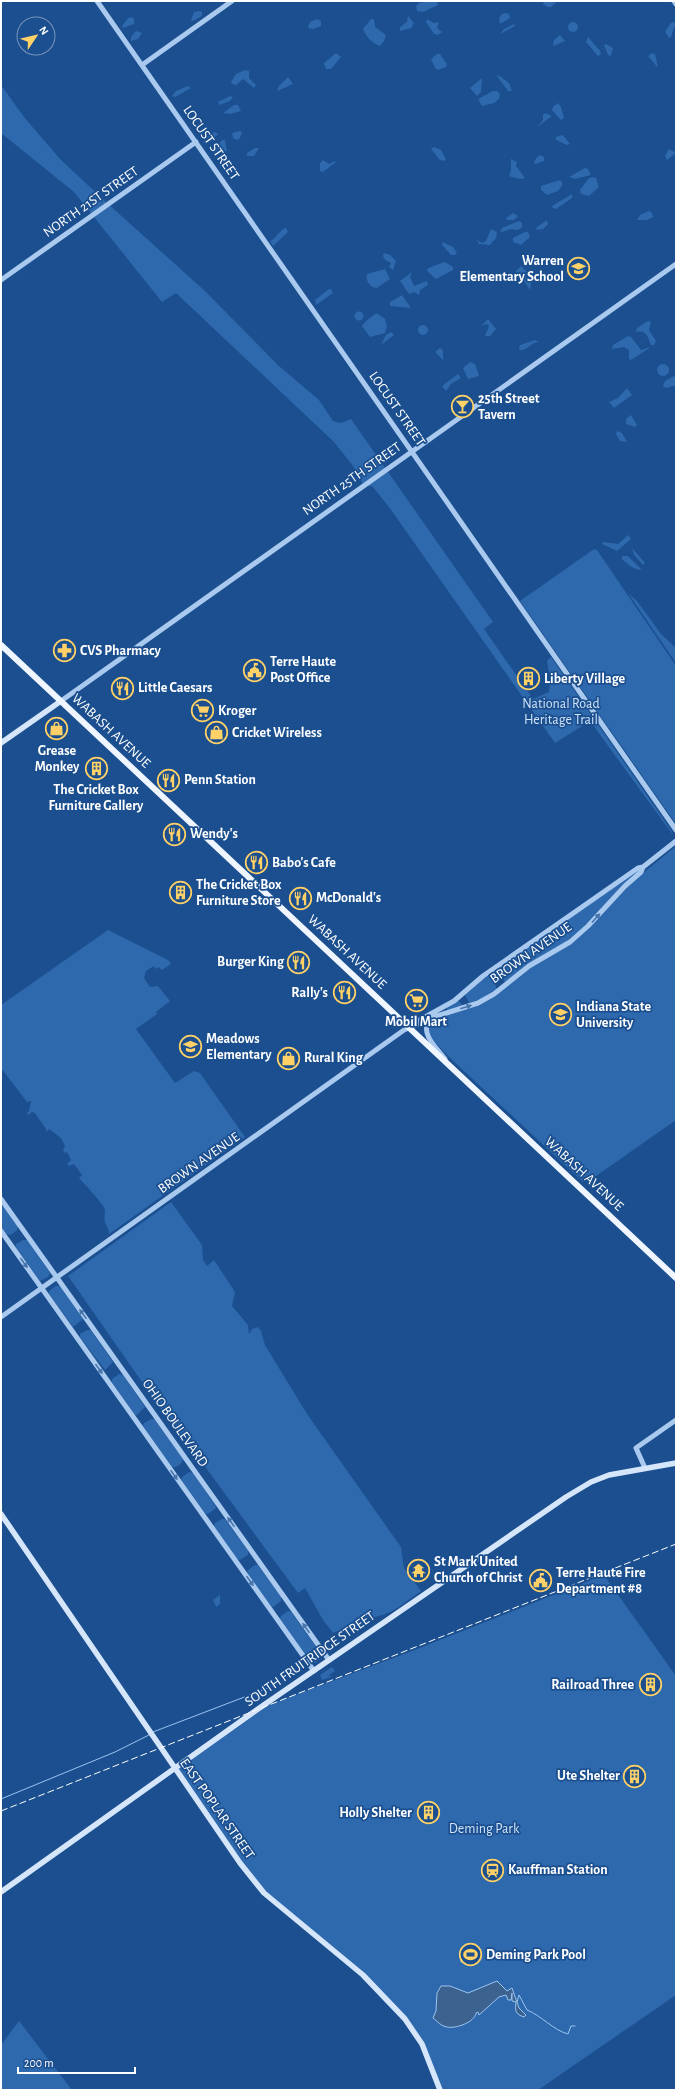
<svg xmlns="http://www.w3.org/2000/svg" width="677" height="2091" font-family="'Alegreya Sans',sans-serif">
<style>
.green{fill:#2e69ad}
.water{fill:#3c6290;stroke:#9cc4f0}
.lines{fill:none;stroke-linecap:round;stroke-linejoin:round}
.stream{stroke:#9cc4f0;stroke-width:1}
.tertiary{stroke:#a9c9ee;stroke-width:5}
.secondary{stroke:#d6e6fa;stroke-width:5.5}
.primary{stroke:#f0f6ff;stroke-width:6}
.rail{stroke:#fff;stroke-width:1;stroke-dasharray:7 3;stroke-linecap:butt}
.oneway{fill:#4674ac}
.labels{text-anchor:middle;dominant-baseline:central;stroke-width:3.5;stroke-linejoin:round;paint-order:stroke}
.street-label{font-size:14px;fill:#fff;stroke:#1b4f8f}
.poi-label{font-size:14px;font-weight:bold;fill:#fff;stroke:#1b4f8f;text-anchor:start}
.park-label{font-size:14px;fill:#cfe3fa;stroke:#1b4f8f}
</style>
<rect width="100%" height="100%" fill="#1b4f8f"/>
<!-- green -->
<path class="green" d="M 432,1 L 437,1 L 438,5 L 423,12 L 417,11 L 416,6 L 419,3 Z
M 544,1 L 557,1 L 551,7 L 548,7 L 543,4 Z
M 199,11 L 202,12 L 202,16 L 193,21 L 191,20 L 194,12 Z
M 506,13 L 509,14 L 510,18 L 500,24 L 499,18 L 502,14 Z
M 408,16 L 414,23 L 411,28 L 400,31 L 400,27 L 407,22 Z
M 132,17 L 134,19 L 134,24 L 123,28 L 122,26 L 128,18 Z
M 317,19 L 321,21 L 321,26 L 313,29 L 308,28 L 310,22 Z
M 371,19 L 374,19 L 375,27 L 386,35 L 384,41 L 380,46 C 372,43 366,37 363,29 Z
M 427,19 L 434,23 L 439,22 L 437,28 L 442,32 L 438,35 L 434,34 L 426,22 Z
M568 27a5 5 0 1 1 10 0a5 5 0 1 1-10 0Z
M 676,22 L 671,37 L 669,38 L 665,31 L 671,23 Z
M 514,24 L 515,26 L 500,34 L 504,29 Z
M 136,31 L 142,33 L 138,39 L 131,41 L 131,37 Z
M 560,35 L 565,41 L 553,46 L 554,40 Z
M 588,37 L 600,51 L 601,54 L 598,56 L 586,42 Z
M 606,44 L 613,48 L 611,56 L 608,55 L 604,45 Z
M 336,53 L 341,57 L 331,69 L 326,69 L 324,63 Z
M 652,53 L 655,54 L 658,68 L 648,56 Z
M 437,54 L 440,54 L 447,64 L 446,67 L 438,70 L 435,68 L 431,59 Z
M 245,70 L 249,71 L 249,78 L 256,85 L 254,88 L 243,79 L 236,85 L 232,84 L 231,82 L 236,74 Z
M 498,75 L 509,83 L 512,91 L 508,91 L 497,76 Z
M 288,77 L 293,84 L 277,91 L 279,86 Z
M 482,78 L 481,92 L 477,96 L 470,88 Z
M 1,85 L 24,117 L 60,159 L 106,202 L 205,291 L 279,366 L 319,400 L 333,421 L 341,423 L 351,419 L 493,622 L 484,629 L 533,699 L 549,692 L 550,679 L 547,661 L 551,657 L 671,830 L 673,835 L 590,721 L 555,743 L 389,507 L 372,486 L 364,486 L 353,466 L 334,442 L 176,293 L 162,302 L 74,192 L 1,133 Z
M 188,86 L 191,88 L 175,97 L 172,96 L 176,91 Z
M 493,91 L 497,91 L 500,94 L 499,99 L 494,103 L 482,106 L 478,99 Z
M 230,96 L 233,97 L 230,101 L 219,105 L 218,102 Z
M 558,103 L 561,107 L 564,118 L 561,120 L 552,110 L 553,107 Z
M 234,105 L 238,105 L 241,111 L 230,114 L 223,113 Z
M 545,113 L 552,116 L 537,127 L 543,120 L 543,115 Z
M 240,131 L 242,132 L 240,138 L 237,140 L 233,138 L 232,133 Z
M 215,132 L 218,134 L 212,141 L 203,143 L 204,138 Z
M 563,135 L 570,144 L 567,145 L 556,140 L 556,137 Z
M 222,140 L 225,140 L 227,151 L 214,155 L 213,152 Z
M 434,147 L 441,150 L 446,159 L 444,161 L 440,160 L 431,149 Z
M 255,148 L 259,148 L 254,156 L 247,156 L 247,153 Z
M 669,149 L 676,153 L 667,160 L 665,156 Z
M 541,155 L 544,157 L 544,161 L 535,164 L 534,162 L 537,157 Z
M 511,159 L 517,162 L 516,166 L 525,178 L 520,179 L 509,176 L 511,170 Z
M 323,160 L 329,164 L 335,161 L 336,162 L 323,172 L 320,171 L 320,163 Z
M 585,168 L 588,169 L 591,175 L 575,179 L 569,177 Z
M 592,177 L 596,178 L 599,187 L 589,196 L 581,194 L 580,190 L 588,179 Z
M 560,180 L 563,184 L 558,191 L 547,195 L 541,190 L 541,186 Z
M 572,194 L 572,198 L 556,209 L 553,208 L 552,206 Z
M 649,211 L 652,213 L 653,217 L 647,220 L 637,220 L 640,215 Z
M 513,213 L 518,216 L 514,220 L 507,220 L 506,218 Z
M 547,220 L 548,224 L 543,229 L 537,230 L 536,228 Z
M 519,221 L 522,223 L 522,227 L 518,230 L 511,229 L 502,232 L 500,231 L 502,228 Z
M 286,228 L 288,232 L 273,246 L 270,241 C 277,238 279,230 286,228 Z
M 491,229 L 497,232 L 496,238 L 490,245 L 479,244 L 477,240 L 482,243 L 486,241 Z
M 525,232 L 528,232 L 530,237 L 521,245 L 513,242 L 513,238 Z
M 443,242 L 453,247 L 457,253 L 455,255 L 451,255 L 442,245 Z
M 384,253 L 390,255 L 396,261 L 393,270 L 389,267 L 391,263 L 385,260 L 383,256 Z
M 445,262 L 453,267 L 453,270 L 436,279 L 428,272 L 427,269 C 430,267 441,263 445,262 Z
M 521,266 L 532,277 L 530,290 L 521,276 L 515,272 Z
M 385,269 L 390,279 L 377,288 C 370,288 365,280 367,274 Z
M 412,272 L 410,277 L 414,286 L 427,281 L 428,285 L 420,290 L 419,295 L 414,292 L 409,294 L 400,281 Z
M 329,289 L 331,289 L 333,293 L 316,305 L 315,300 Z
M 402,295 L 411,308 L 390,306 L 390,302 Z
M354.5 316a4.5 4.5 0 1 1 9 0a4.5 4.5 0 1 1-9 0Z
M 377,313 L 385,319 L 387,326 L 385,333 L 370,337 L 362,326 C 366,320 372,316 377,313 Z
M 488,319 L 496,329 L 490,336 L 485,336 L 489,326 L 487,324 L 481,326 Z
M 648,321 L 651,322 L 649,330 L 656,341 L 654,345 L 651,345 C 647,336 647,330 636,332 L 637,328 Z
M418 330a5 5 0 1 1 10 0a5 5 0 1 1-10 0Z
M 391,332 L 394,335 L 381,345 L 386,335 Z
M 628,336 L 631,337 L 641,350 L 651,347 L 631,360 L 629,359 L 629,350 L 624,347 L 612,349 L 613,345 Z
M 535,340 L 539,342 C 531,342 526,352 519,350 L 520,345 Z
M 440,348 L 443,350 L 443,360 L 435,352 Z
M 470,362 L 475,364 L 479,376 L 468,379 L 463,368 Z
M657 370a6 6 0 1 1 12 0a6 6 0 1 1-12 0Z
M 458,374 L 461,378 L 451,384 L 446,391 L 442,386 Z
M 674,376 L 676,378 L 676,387 L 673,386 L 666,388 L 663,386 L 665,381 Z
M 627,388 L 632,395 L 614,408 L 609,402 L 618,398 Z
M 631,415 L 637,425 L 635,427 L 626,424 L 626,419 Z
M 617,431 L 622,433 L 627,442 L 620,441 L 616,434 Z
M 628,535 L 631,539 L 617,551 L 602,544 L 603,542 L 618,544 Z
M 632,548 L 645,563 L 643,565 L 634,555 Z
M 594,549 L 597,550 L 676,666 L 676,824 L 520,601 Z
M 622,556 L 628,556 L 642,570 C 634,570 627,564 622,559 Z
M 628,593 L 637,601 L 661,634 L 676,648 L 676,663 Z
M 676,846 L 676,1120 L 589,1181 L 583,1182 L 450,1058 L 430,1037 L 427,1030 L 431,1021 L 471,1007 L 528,969 L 561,950 L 636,879 Z
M 641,869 L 595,917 L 566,942 L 525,967 L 505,982 L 496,969 Z
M 108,930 L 168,960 L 171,964 L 162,970 L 159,967 L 156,969 L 154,966 L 146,971 L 144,978 L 150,987 L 158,986 L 170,1001 L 156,1012 L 157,1014 L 136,1029 L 175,1083 L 194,1071 L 200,1073 L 245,1137 L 109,1234 C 109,1229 106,1226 105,1222 C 104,1219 105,1213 105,1210 C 103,1203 85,1185 79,1178 L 82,1175 L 74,1164 L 69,1166 L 67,1164 L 71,1160 L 67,1152 L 65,1153 L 63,1150 L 65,1146 L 61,1138 L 49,1129 L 46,1132 L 46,1129 L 35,1113 L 32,1112 L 28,1115 L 27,1113 L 29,1111 L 31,1101 L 27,1102 L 1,1068 L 1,1005 Z
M 487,976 C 492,977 497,984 496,989 L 481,999 L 469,1003 L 465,995 Z
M 458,1000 L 463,1006 L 447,1010 L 447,1008 Z
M 171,1202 L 202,1245 L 203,1260 L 207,1266 L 214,1260 L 235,1292 L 232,1306 L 248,1325 L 249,1334 L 252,1329 L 258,1327 L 261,1331 L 265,1345 L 307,1414 L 401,1547 L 404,1568 L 421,1591 C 397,1608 388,1619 357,1618 L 346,1628 L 333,1633 L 323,1620 L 305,1588 L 298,1593 L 206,1468 L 204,1462 L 193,1455 L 68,1276 Z
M 1,1203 L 18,1227 L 17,1230 L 11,1235 L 6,1234 L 1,1227 Z
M 23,1240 L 27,1240 L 50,1273 L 48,1277 L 40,1281 L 16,1247 L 16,1244 Z
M 56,1286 L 60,1286 L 83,1319 L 73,1327 L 49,1294 L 49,1291 Z
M 87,1330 L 91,1330 L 113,1362 L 105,1370 L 80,1337 L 80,1334 Z
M 119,1374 L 123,1375 L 145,1407 L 137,1415 L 135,1415 L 112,1382 L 112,1379 Z
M 151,1419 L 154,1419 L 183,1459 C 182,1464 177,1468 172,1467 L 143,1426 L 144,1423 Z
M 189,1472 L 193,1473 L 215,1505 L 216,1508 L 208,1514 L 205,1513 L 181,1480 L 182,1477 Z
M 222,1519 L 225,1519 L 248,1551 L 248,1555 L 240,1560 L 237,1559 L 214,1526 L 215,1523 Z
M 255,1565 L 258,1565 L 281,1597 L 281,1601 L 273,1607 L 271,1606 L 247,1573 L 248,1570 Z
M 604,1575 L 676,1676 L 676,1995 L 538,2090 L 440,2090 L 427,2056 L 387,1998 L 264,1893 L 175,1769 L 258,1709 L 412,1651 Z
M 220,1595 L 220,1604 L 216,1607 L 213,1600 Z
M 288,1611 L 291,1612 L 321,1654 L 320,1659 L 315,1663 L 311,1662 L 280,1619 L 281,1616 Z
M 332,1667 L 335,1671 L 326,1677 L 330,1675 L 331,1677 L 322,1680 L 320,1675 Z
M 19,2021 L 72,2090 L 1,2090 L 1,2045 Z"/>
<!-- water -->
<path class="water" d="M 466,1946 L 476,1947 L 479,1954 L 476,1955 L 475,1962 L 461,1962 L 461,1955 L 466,1955 Z
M 497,1981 L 507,1991 L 512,1988 L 519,2008 L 526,2015 L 524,2017 C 515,2014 515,2011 516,2002 L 512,2001 L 512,1993 L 511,2000 L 508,2000 L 506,1995 L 499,1997 L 479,2015 L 478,2012 L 476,2013 C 475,2022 456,2029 447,2027 C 441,2026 438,2022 433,2018 L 436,2011 L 437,1993 L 441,1986 L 450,1986 L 468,1993 Z"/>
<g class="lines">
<!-- stream -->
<path class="stream" d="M 153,1732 L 268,1688
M 1,1799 L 115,1752 L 149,1735
M 517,2002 L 519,1995 L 527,2010 C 542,2016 553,2030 568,2034 L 571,2026 L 575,2026"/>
<!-- tertiary -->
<path class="tertiary" d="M 97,1 L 676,830
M 674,1 L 676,4
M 142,65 L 232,1
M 1,280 L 196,142
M 61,701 L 676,264
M 429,1021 C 420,1034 437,1048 445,1059
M 411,1027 L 416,1022 L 454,1001 L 483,976 L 638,868 L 643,867 L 676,841
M 1,1199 L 329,1660
M 1,1231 L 314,1671
M 1,1317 L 404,1030 L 437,1016 L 478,1003 L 494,994 L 529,966 L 570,942 L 588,926 L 625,886 L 641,872 L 643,867
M 645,1468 L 636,1448 L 676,1420"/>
<!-- secondary -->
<path class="secondary" d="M 1,743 L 61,701
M 1,1514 L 240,1863 L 264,1893 L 363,1975 L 405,2019 L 422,2044 L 440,2090
M 1,1892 L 258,1709 L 566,1497 L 591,1482 L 609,1475 L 676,1463"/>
<!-- primary -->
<path class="primary" d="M 1,645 L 676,1278"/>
<!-- rail -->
<path class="rail" d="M 1,1811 L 676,1544"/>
</g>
<!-- one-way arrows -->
<defs><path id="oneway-solid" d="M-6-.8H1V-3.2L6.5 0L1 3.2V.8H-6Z"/></defs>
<g class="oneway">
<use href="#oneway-solid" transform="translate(596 918) rotate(-48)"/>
<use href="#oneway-solid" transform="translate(466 1007) rotate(-18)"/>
<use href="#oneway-solid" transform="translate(24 1263) rotate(54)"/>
<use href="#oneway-solid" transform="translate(83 1314) rotate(-126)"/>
<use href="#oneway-solid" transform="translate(99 1369) rotate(55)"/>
<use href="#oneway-solid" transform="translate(174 1475) rotate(55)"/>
<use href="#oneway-solid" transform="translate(231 1522) rotate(-125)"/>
<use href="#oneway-solid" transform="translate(250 1581) rotate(55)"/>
<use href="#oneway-solid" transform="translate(306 1628) rotate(-125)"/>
</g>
<!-- icons -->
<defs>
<symbol id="school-ring" viewBox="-11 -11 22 22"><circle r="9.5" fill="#1b4f8f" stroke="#ffd166" stroke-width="1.5"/><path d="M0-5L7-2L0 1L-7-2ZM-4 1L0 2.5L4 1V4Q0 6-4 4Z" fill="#ffd166"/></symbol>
<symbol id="bar-ring" viewBox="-11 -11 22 22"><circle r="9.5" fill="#1b4f8f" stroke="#ffd166" stroke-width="1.5"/><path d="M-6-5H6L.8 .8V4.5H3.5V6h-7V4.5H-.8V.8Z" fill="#ffd166"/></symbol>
<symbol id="pharmacy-ring" viewBox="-11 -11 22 22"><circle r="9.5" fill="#1b4f8f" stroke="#ffd166" stroke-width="1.5"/><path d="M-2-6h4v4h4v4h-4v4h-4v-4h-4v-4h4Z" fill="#ffd166"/></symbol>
<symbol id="civic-ring" viewBox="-11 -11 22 22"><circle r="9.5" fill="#1b4f8f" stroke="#ffd166" stroke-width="1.5"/><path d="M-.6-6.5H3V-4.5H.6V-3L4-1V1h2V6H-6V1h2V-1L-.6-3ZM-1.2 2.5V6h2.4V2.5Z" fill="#ffd166"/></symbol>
<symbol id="building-ring" viewBox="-11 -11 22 22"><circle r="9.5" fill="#1b4f8f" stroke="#ffd166" stroke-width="1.5"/><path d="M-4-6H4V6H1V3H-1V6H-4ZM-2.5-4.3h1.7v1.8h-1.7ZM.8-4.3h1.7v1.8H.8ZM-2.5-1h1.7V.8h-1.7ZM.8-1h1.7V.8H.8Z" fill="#ffd166"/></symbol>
<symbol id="restaurant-ring" viewBox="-11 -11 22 22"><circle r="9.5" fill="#1b4f8f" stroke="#ffd166" stroke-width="1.5"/><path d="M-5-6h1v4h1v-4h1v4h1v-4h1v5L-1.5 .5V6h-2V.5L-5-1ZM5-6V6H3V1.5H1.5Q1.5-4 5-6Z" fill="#ffd166"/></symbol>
<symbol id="supermarket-ring" viewBox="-11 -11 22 22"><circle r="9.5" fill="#1b4f8f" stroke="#ffd166" stroke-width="1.5"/><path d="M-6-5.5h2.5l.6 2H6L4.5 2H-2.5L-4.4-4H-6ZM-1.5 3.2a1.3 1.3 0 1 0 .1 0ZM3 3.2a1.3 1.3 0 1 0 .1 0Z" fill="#ffd166"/></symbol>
<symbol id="shop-ring" viewBox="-11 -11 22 22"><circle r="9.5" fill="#1b4f8f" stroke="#ffd166" stroke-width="1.5"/><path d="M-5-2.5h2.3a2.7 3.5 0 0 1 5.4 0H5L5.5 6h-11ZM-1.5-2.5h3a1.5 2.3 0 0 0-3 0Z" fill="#ffd166"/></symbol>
<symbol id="university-ring" viewBox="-11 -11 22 22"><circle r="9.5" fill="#1b4f8f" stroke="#ffd166" stroke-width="1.5"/><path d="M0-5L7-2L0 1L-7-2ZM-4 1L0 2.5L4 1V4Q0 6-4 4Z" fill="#ffd166"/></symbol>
<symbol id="temple-ring" viewBox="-11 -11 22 22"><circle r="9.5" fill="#1b4f8f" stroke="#ffd166" stroke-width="1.5"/><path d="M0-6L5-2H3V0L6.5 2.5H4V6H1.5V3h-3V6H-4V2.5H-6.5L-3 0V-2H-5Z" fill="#ffd166"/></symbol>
<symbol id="station-ring" viewBox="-11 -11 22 22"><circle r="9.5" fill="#1b4f8f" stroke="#ffd166" stroke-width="1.5"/><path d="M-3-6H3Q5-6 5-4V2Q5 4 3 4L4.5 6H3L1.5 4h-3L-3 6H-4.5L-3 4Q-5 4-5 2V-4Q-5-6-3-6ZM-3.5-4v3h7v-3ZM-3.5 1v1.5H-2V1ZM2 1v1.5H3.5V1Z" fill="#ffd166"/></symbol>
<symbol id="stadium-ring" viewBox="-11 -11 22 22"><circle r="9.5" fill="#1b4f8f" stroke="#ffd166" stroke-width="1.5"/><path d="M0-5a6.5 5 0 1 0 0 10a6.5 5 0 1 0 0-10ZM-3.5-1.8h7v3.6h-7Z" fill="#ffd166"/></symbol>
</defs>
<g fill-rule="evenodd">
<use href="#school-ring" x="566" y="256" width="25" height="25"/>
<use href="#bar-ring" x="450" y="394" width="25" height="25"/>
<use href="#pharmacy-ring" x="52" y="638" width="25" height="25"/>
<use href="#civic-ring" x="242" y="658" width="25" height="25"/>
<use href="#building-ring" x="516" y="666" width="25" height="25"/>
<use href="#restaurant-ring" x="110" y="676" width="25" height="25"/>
<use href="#supermarket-ring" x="190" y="698" width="25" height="25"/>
<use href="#shop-ring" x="44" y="716" width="25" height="25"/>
<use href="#shop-ring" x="204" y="720" width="25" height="25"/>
<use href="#building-ring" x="84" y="756" width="25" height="25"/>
<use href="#restaurant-ring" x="156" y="768" width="25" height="25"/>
<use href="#restaurant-ring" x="162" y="822" width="25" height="25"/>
<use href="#restaurant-ring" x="244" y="850" width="25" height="25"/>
<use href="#building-ring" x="168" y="880" width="25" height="25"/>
<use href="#restaurant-ring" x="288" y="886" width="25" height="25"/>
<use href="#restaurant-ring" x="286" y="950" width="25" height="25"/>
<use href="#restaurant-ring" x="332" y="980" width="25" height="25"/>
<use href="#supermarket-ring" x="404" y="988" width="25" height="25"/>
<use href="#university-ring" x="548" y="1002" width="25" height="25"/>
<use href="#school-ring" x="178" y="1034" width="25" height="25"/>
<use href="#shop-ring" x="276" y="1046" width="25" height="25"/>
<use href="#temple-ring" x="406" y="1558" width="25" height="25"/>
<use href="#civic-ring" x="528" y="1568" width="25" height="25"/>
<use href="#building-ring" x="638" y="1672" width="25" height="25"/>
<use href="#building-ring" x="622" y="1764" width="25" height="25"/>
<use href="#building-ring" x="416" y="1800" width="25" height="25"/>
<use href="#station-ring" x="480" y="1858" width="25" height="25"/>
<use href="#stadium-ring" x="458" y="1942" width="25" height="25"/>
</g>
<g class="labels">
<!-- street labels -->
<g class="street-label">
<text transform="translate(211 143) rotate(55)">LOCUST STREET</text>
<text transform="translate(91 202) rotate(-35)">NORTH 21ST STREET</text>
<text transform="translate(397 409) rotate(55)">LOCUST STREET</text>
<text transform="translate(352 479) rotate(-35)">NORTH 25TH STREET</text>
<text transform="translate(111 731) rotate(43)">WABASH AVENUE</text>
<text transform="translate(347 952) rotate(43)">WABASH AVENUE</text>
<text transform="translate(531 953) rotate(-35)">BROWN AVENUE</text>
<text transform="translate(199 1163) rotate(-35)">BROWN AVENUE</text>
<text transform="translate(584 1174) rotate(43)">WABASH AVENUE</text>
<text transform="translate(175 1423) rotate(55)">OHIO BOULEVARD</text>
<text transform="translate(310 1659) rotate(-35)">SOUTH FRUITRIDGE STREET</text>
<text transform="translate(217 1809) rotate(55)">EAST POPLAR STREET</text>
</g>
<!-- poi labels -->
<g class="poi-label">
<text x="564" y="261" text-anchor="end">Warren<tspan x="564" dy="16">Elementary School</tspan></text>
<text x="478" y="399">25th Street<tspan x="478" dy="16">Tavern</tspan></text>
<text x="80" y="651">CVS Pharmacy</text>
<text x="270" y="662">Terre Haute<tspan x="270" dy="16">Post Office</tspan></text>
<text x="544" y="679">Liberty Village</text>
<text x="138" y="688">Little Caesars</text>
<text x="218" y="711">Kroger</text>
<text x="232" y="733">Cricket Wireless</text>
<text x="57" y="751" text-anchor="middle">Grease<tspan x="57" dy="16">Monkey</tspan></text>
<text x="184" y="780">Penn Station</text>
<text x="96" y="790" text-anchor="middle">The Cricket Box<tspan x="96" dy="16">Furniture Gallery</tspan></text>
<text x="190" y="834">Wendy's</text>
<text x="272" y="863">Babo's Cafe</text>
<text x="196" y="885">The Cricket Box<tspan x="196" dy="16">Furniture Store</tspan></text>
<text x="316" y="898">McDonald's</text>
<text x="284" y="962" text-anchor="end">Burger King</text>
<text x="328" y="993" text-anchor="end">Rally's</text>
<text x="576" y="1007">Indiana State<tspan x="576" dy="16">University</tspan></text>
<text x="416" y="1022" text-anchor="middle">Mobil Mart</text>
<text x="206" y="1039">Meadows<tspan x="206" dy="16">Elementary</tspan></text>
<text x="304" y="1058">Rural King</text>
<text x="434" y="1562">St Mark United<tspan x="434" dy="16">Church of Christ</tspan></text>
<text x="556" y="1573">Terre Haute Fire<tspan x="556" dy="16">Department #8</tspan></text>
<text x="634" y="1685" text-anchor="end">Railroad Three</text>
<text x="620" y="1776" text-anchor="end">Ute Shelter</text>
<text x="412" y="1813" text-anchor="end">Holly Shelter</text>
<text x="508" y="1870">Kauffman Station</text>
<text x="486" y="1955">Deming Park Pool</text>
</g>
<!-- park labels -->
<g class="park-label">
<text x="561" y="704">National Road<tspan x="561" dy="16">Heritage Trail</tspan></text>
<text x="484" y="1829">Deming Park</text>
</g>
</g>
<!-- border -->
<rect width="677" height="2091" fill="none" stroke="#ffffff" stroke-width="4"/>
<!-- north arrow -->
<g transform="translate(36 36) rotate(55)"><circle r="19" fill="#1b4f8f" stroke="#7695bc"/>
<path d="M0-3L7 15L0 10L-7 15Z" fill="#ffd166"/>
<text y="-6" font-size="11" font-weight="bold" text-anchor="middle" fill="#ffffff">N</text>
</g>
<!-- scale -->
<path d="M18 2067v6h117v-6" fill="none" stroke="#ffffff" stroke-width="2"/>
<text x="24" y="2067" font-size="12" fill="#ffffff" stroke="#1b4f8f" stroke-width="3" paint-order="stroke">200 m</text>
</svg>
